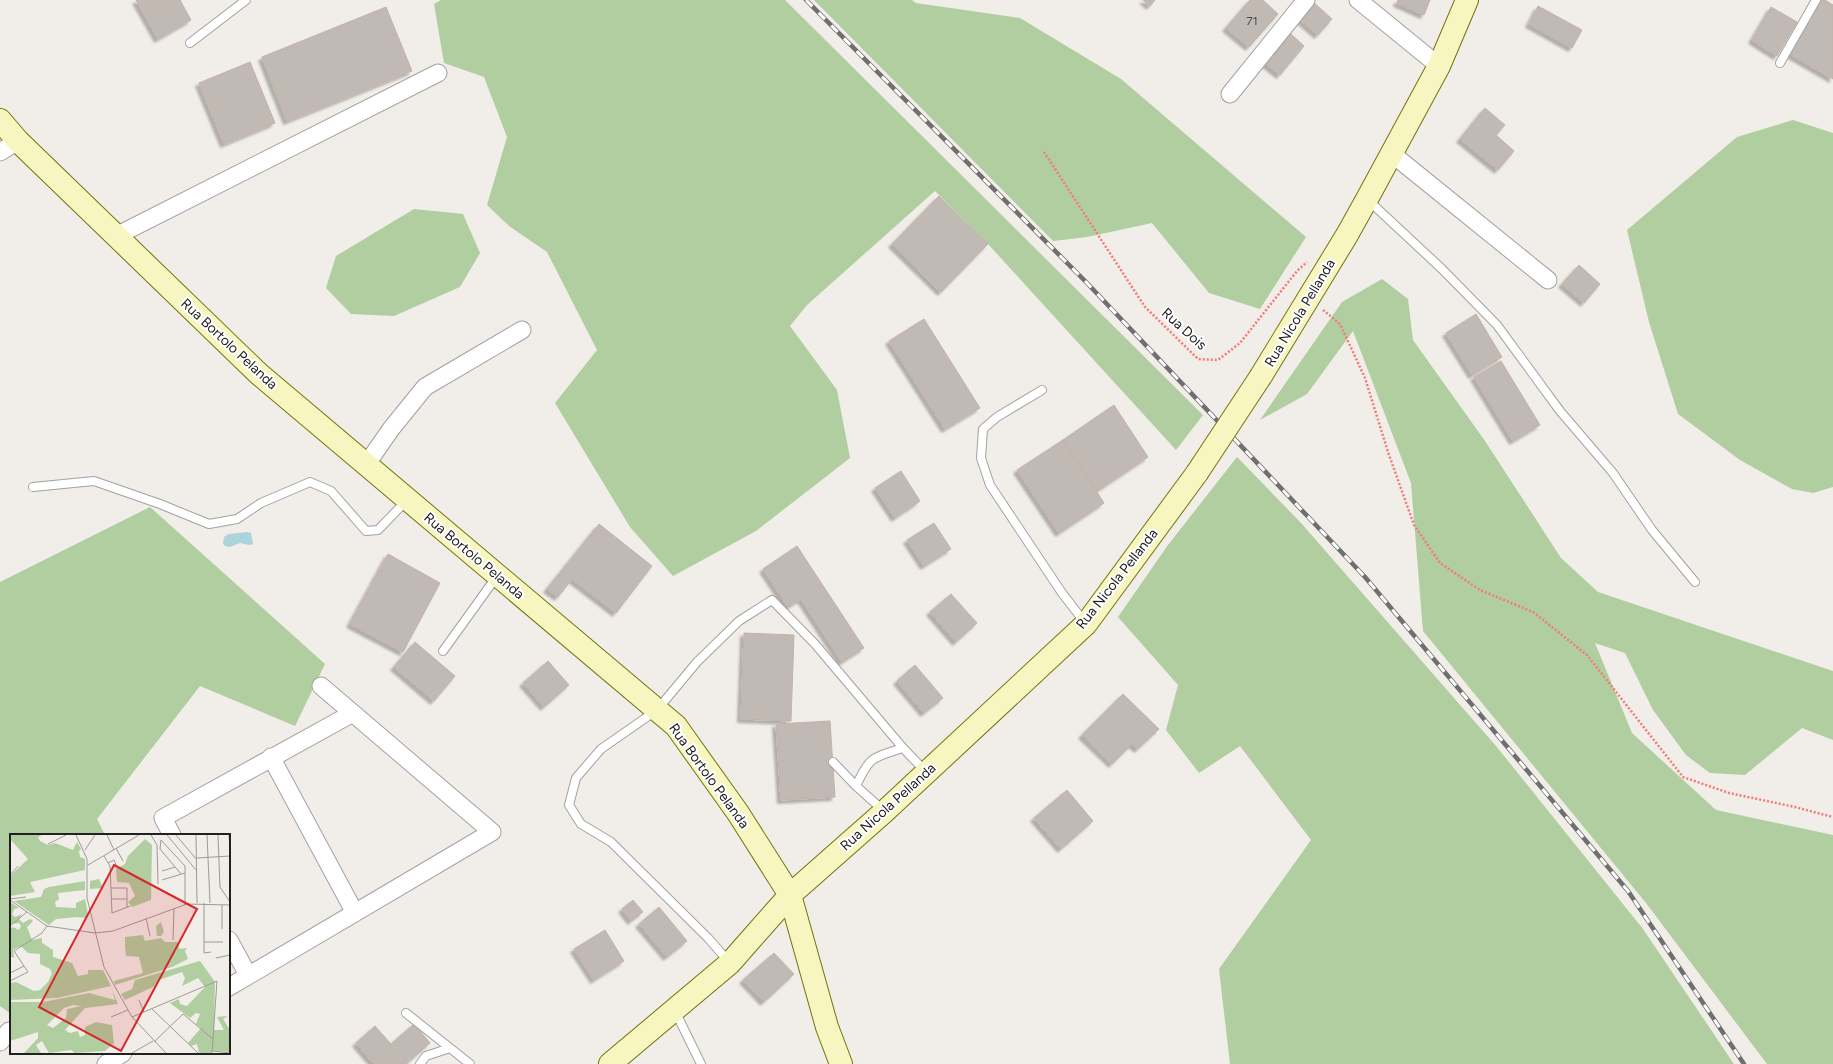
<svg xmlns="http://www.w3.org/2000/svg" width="1833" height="1064" font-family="Figtree,sans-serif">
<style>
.forest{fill:#b0ce9f}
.water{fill:#abd4dc}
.building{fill:#c1b9b4;stroke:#c2b3ab;filter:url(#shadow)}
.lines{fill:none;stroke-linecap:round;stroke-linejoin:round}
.lane-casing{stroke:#a2a2a2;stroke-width:10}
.street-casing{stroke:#a2a2a2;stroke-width:19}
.secondary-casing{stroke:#71750b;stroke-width:24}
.path{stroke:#f37a77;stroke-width:2.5;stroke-dasharray:2 2;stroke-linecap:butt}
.lane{stroke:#fff;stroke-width:8}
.street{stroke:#fff;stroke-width:17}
.secondary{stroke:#f7f6c0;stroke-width:22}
.rail-casing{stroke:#6f6f6f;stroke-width:4.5}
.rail{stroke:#fff;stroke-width:3;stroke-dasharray:9;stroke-linecap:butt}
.secondary-bridge-casing{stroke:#71750b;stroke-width:24;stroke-linecap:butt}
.secondary-bridge{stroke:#f7f6c0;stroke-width:22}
.labels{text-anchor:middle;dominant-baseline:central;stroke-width:4;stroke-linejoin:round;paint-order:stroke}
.number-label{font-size:12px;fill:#494746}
.street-label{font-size:14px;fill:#212121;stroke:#fff}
.inset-road{fill:none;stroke:#9e9b98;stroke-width:1}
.view{fill:#d62828;fill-opacity:0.15;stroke:#d62828;stroke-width:2}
.inset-edge{fill:none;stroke:#212121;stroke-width:2}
</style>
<defs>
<filter id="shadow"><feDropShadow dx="-3.5" dy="3.5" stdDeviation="1" flood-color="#0004"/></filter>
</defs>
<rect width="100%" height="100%" fill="#f1ede8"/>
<!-- forest -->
<path class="forest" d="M 441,0 L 785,0 L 1203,415 L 1176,450 L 988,244 L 935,191 L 807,305 L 790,326 L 837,390 L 850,458 L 756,531 L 673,576 L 630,527 L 555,403 L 597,350 L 547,252 L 509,226 L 487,205 L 507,137 L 484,77 L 444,63 L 434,4 Z
M 814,0 L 912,0 L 916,3 L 1020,18 L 1121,79 L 1306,237 L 1260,309 L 1209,293 L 1152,223 L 1087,237 L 1053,241 Z
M 1793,120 L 1833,133 L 1833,487 L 1813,493 L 1792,489 L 1740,460 L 1678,414 L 1649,322 L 1627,230 L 1737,137 Z
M 414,209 L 463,214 L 480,253 L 460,287 L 394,316 L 351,314 L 326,288 L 336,256 Z
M 1382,279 L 1408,299 L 1413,340 L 1485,441 L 1561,558 L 1598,592 L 1833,671 L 1833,740 L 1802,728 L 1745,775 L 1710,773 L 1686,755 L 1653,710 L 1625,653 L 1595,643 L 1632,733 L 1716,810 L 1833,835 L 1833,1064 L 1767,1064 L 1646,903 L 1423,631 L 1411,483 L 1353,331 L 1307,394 L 1260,420 L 1342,302 Z
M 1237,457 L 1301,523 L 1496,746 L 1643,929 L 1734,1064 L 1230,1064 L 1219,969 L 1311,840 L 1240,746 L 1199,773 L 1166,730 L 1178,685 L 1118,617 L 1168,545 Z
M 150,507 L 325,664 L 295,726 L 200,686 L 97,819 L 105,835 L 11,835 L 11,1014 L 0,1006 L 0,582 Z"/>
<!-- water -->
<path class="water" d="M 247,532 L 251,533 L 253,544 L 249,545 L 240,543 C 233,545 229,550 223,544 L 224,537 L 229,534 Z"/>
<!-- building -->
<path class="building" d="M 136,0 L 180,0 L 191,20 L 158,39 Z
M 1143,0 L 1155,0 L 1150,6 Z
M 1250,0 L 1263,0 L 1278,14 L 1249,47 L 1226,28 Z
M 1311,0 L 1332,19 L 1318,35 L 1297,17 Z
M 1398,0 L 1430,0 L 1424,15 L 1397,3 Z
M 1820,0 L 1825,0 L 1833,5 L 1833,79 L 1788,53 Z
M 1538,6 L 1582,30 L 1572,48 L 1529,24 Z
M 386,7 L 412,71 L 287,121 L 262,57 Z
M 1771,7 L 1797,22 L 1777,56 L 1752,40 Z
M 1291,34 L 1304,46 L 1280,75 L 1266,64 Z
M 250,62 L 275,123 L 224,144 L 199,83 Z
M 1485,108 L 1505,125 L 1496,135 L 1514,151 L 1498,170 L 1460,139 Z
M 939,196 L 988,244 L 941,292 L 892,244 Z
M 1579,265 L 1600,284 L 1584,303 L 1562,284 Z
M 1476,314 L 1502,357 L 1472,375 L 1446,333 Z
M 924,319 L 980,408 L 945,429 L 889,341 Z
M 1501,361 L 1540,425 L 1513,441 L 1474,377 Z
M 1114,405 L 1148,457 L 1097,491 L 1063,440 Z
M 1063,440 L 1104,503 L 1059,533 L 1017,470 Z
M 901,471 L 920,501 L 895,518 L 875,488 Z
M 934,523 L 951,549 L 924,566 L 907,540 Z
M 599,524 L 652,566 L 616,613 L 572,579 L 558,597 L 547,589 Z
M 797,546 L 864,648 L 842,662 L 801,599 L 788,607 L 763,569 Z
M 388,554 L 440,583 L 403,652 L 350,624 Z
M 951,594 L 977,623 L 956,642 L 930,612 Z
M 744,633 L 794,635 L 791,721 L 741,719 Z
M 415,642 L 455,676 L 434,701 L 394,667 Z
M 548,661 L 569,685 L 544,707 L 523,683 Z
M 915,665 L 943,698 L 924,713 L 897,681 Z
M 1123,694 L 1159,729 L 1138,749 L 1132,744 L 1112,764 L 1082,735 Z
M 830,721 L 835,797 L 781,800 L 776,724 Z
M 1067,790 L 1093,821 L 1061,849 L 1034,818 Z
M 633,900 L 643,912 L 631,921 L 622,909 Z
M 659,907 L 687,941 L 667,957 L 639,924 Z
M 605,930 L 624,961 L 594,980 L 574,949 Z
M 774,953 L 794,974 L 764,1002 L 743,980 Z
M 414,1024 L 430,1043 L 406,1064 L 374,1064 L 356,1043 L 375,1026 L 391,1044 Z"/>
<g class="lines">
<defs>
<path id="lane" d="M 190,43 L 246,0
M 1780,63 L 1816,0
M 1368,200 L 1442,269 L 1497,325 L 1560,411 L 1613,473 L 1652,530 L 1695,582
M 1042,390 L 997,417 L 983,429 L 981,458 L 990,485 L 1062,593 L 1086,624
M 33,487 L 94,481 L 160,504 L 209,524 L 237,519 L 261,503 L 310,482 L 331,491 L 366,531 L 378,530 L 407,500
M 443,651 L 497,576
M 833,762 L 856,786 L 884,811
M 856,786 C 870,756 872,758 903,748
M 729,962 L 708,938 L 611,842 L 581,824 L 569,805 L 576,778 L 601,749 L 657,710 L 697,662 L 739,621 L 772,600 L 815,644 L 903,748 L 926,772
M 675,1011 L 701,1064
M 406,1013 L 470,1064
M 420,1064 L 426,1056 L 450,1048"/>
<path id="street" d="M 1358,0 L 1439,66
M 1230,94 L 1306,0
M 0,152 L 18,141
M 1391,153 L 1548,280
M 116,236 L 438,73
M 366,465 L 391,429 L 425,387 L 522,330
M 271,757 L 355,913
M 172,835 L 163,818 L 353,713
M 229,940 L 248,975
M 229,987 L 492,832 L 321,686
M 0,1042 L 9,1031
M 106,1064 L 123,1053"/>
<path id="secondary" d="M 0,120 L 18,141 L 259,374 L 676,726 L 738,813 L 790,895 L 827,1027 L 841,1064
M 1261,376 L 1347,235 L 1367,199 L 1439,66 L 1467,0
M 610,1064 L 730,963 L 790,895 L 884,812 L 1086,624 L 1197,473"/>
</defs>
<!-- lane casing -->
<use href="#lane" class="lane-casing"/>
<!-- street casing -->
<use href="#street" class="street-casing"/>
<!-- secondary casing -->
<use href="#secondary" class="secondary-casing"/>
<!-- path -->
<path class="path" d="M 1044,152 L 1145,307 L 1198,359 L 1218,360 L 1240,343 L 1297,271 L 1307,262
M 1323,310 L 1340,324 L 1365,378 L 1388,452 L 1414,525 L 1440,563 L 1480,590 L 1533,612 L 1587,655 L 1683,777 L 1729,793 L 1795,807 L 1833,817"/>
<!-- lane -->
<use href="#lane" class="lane"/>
<!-- street -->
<use href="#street" class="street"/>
<!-- secondary -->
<use href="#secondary" class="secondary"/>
<defs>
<path id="rail" d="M 806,0 L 1087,283 L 1365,577 L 1628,891 L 1744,1064"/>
</defs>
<!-- rail casing -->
<use href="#rail" class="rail-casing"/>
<!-- rail -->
<use href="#rail" class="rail"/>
<defs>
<path id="secondary-bridge" d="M 1197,473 L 1261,376"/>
</defs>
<!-- secondary-bridge casing -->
<use href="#secondary-bridge" class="secondary-bridge-casing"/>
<!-- secondary-bridge -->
<use href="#secondary-bridge" class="secondary-bridge"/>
</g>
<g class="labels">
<!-- number labels -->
<g class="number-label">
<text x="1252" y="21">71</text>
</g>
<!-- street labels -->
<g class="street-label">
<text transform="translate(1300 313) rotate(-59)">Rua Nicola Pellanda</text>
<text transform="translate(1184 329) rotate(42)">Rua Dois</text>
<text transform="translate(229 344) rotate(43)">Rua Bortolo Pelanda</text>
<text transform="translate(474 556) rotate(40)">Rua Bortolo Pelanda</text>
<text transform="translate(1117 579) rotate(-52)">Rua Nicola Pellanda</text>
<text transform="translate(709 776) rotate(54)">Rua Bortolo Pelanda</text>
<text transform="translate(888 807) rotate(-42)">Rua Nicola Pellanda</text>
</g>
</g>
<!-- overview -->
<g transform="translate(10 834)">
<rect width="220" height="220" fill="#f1ede8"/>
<path d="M 0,1 L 32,1 L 28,3 L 30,7 L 38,11 L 45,9 L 63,16 L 67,8 L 71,15 L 69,17 L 70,23 L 75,25 L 75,36 L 20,48 L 25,58 L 0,62 L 0,42 L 18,25 L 0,5 ZM 135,5 L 142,11 L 141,66 L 122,73 L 118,68 L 125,62 L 119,49 L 107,48 L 106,35 L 115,30 L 118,22 ZM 89,45 L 93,54 L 80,55 L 80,47 ZM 75,47 L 75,56 L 48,59 L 49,65 L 45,68 L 46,73 L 66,74 L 66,69 L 75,65 L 78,80 L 76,84 L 67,83 L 46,85 L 39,91 L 4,67 L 31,63 L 34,55 L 39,53 ZM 0,68 L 9,74 L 4,75 L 2,81 L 5,83 L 12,80 L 9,85 L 13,89 L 20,85 L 23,87 L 17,93 L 22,106 L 32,104 L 32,109 L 43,116 L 43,123 L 62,129 L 68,142 L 78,140 L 78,136 L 93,136 L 101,152 L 47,164 L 0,166 L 0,149 L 6,148 L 24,157 L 30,156 L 38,148 L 42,139 L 40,135 L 30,130 L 30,120 L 18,119 L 12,113 L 8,113 L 3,116 L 4,124 L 0,122 L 0,95 L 3,93 L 9,96 L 11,92 L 9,89 L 0,90 ZM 151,88 L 154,98 L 151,102 L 147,102 L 146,92 ZM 133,101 L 135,107 L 151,104 L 155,108 L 169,108 L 169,115 L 177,114 L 175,117 L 178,125 L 162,133 L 105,151 L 104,147 L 133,139 L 129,123 L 116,122 L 115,112 L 115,103 ZM 190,127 L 205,148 L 204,196 L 214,196 L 207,183 L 218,182 L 213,185 L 220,196 L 220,218 L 202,217 L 202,219 L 189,219 L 187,210 L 181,212 L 178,209 L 191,194 L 186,190 L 190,180 L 186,179 L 180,184 L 160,169 L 169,165 L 170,170 L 177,172 L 195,153 L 188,144 L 172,152 L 175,144 L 172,138 L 149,146 L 143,153 L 115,166 L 111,160 L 122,155 L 125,146 ZM 102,155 L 108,170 L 75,174 L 55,196 L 60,199 L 68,197 L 70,203 L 75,201 L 75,193 L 86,188 L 102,191 L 104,209 L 95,217 L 65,219 L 61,216 L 39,219 L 32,207 L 26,211 L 31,219 L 14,219 L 28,204 L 28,198 L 0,207 L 0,168 L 33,168 L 79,159 L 105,166 ZM 63,171 L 71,172 L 57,175 L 56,184 L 43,194 L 37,191 L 54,174 Z" fill="#b0ce9f" fill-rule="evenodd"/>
<path class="inset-road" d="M 66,1 L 77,25 L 77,64 L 94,133 L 122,183 L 156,219M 97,1 L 104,16M 141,1 L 147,11 L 148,50M 157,1 L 186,36M 166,1 L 187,26M 186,1 L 187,69M 197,1 L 200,69M 208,1 L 210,53 L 220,68M 219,1 L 220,17M 38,10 L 56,1M 106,14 L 113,27M 75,16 L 85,1M 94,22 L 100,32 L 102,79 L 120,72M 187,24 L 220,22M 98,29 L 104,26 L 107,33M 78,31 L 129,1M 152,37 L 165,33M 171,40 L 150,15 L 151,6 L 175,32 L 175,71M 0,41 L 8,32M 152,46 L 175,39M 101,54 L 117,54 L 117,73M 0,65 L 16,63M 102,65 L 117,65M 0,66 L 37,92 L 85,99 L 103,97 L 177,70 L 220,71M 194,69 L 194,119 L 201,118M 212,71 L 212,95M 136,84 L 140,102M 0,92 L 17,78M 163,106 L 164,74M 194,108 L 213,108M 206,124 L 220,121M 0,139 L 14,132M 0,147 L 18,138 L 4,117 L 32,99 L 37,92M 129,166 L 134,178M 142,175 L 188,219M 101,183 L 118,176M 122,183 L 207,147 L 202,219M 144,208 L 173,180 L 203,205M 202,217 L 220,219M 122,219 L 143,207"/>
<path class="view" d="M 104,31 L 187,75 L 111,217 L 29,173 Z"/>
<rect width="220" height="220" class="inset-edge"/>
</g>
</svg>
